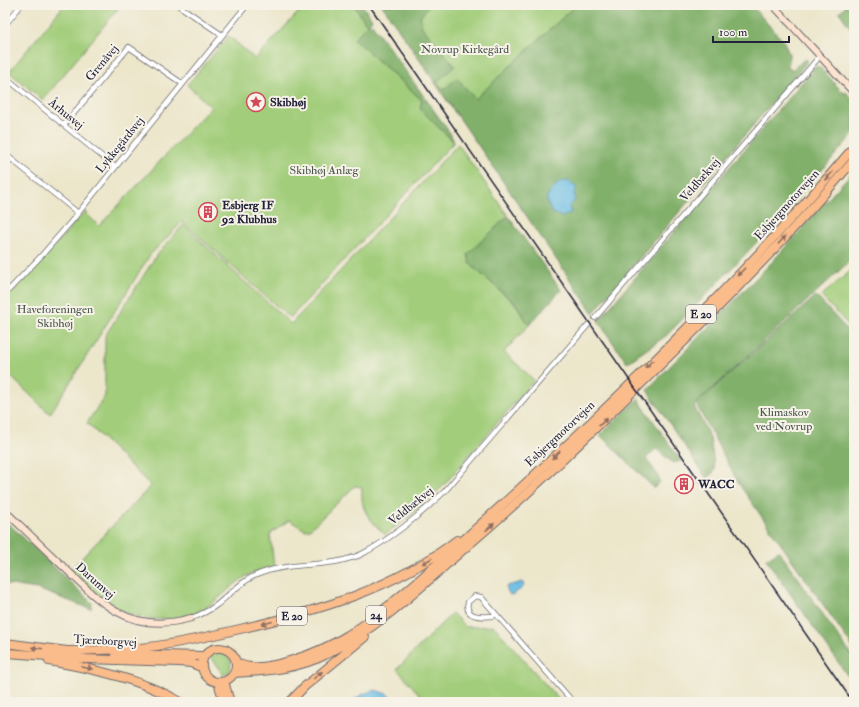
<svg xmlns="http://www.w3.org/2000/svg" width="859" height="707" font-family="'IM FELL Double Pica',serif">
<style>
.green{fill:#a2cd7a;stroke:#62785a}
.forest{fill:#81b06a;stroke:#526952}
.water{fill:#69bee5;stroke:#467090}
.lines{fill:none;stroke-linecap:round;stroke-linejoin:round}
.street-casing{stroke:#69676d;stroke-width:6}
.secondary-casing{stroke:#69676d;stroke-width:8}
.highway-casing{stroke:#69676d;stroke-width:10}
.street{stroke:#fff;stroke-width:4.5}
.secondary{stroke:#fde4d1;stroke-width:6}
.highway{stroke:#fabc8b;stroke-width:8}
.rail{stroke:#22223b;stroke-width:1.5}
.oneway{fill:#8e6f63}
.labels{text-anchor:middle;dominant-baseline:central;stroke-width:4;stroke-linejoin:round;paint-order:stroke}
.shield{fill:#f7f3e8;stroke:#62616f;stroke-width:1}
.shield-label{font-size:11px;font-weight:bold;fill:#22223b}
.park-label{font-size:12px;fill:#48554e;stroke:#f7f3e8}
.street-label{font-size:12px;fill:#22223b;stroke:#f7f3e8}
.poi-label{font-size:12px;font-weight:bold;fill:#22223b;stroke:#f7f3e8;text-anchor:start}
</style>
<rect width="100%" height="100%" fill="#f7f3e8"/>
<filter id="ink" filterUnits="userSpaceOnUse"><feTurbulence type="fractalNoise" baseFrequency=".025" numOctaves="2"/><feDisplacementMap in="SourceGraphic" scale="8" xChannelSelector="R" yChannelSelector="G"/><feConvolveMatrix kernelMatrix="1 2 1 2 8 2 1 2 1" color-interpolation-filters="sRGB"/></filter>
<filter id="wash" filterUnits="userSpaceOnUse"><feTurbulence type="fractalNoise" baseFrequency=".012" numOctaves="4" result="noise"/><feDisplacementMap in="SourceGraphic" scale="16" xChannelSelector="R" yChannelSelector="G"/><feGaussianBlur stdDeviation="0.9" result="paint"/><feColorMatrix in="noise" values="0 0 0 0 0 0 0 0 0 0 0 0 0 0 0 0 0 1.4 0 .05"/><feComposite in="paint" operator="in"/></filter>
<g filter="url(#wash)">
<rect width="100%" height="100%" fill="#ece6cb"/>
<!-- green -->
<path class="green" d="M 64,5 L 121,5 L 43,100 L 9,72 Z
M 305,5 L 354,5 L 367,25 L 354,39 L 422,100 L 420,109 L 454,142 L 290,318 L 182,222 L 150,255 L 50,414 L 5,371 L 5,300 L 85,212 L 99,226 L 211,107 L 187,85 L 229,36 L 255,59 Z
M 384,5 L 576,5 L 457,116 Z
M 458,144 L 508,216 L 468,254 L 470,264 L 517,306 L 529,325 L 504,352 L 534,380 L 443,486 L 426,502 L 385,535 C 370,519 360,512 362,487 L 355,486 L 310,529 L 305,530 L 289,520 L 270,534 L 274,566 C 264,570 253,572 245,577 C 232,585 221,597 209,606 C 180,624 140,623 112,606 C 97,596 84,581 71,569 L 151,486 L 87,423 L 105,396 L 105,336 L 156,256 L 183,225 L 291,324 Z
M 854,268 L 854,331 L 821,296 Z
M 452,613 L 466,627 L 494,626 L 561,702 L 426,702 L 397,669 Z
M 219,652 C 230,654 234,664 228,673 L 223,675 L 218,666 L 209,656 L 212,653 Z"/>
<!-- forest -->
<path class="forest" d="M 354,5 L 362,5 L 372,19 L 368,25 L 372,24 L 450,133 L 454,142 L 420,109 L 422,100 L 354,39 L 367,25 Z
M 382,5 L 430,5 L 425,10 L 420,18 L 422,27 L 455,66 L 437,82 L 444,90 L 457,78 L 475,99 L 576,5 L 751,5 L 784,42 L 789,54 L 788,68 L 792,70 L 805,59 L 808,61 L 593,313 Z
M 847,5 L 854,5 L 854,33 L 839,12 Z
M 816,66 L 822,69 L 842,92 L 847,93 L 854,101 L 854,133 L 823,169 L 755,244 L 667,335 L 627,363 L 598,321 Z
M 854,170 L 854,257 L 694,406 L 710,438 L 715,470 L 707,479 L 647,390 L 773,261 Z
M 508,216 L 561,290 L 529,325 L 517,305 L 470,264 L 468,254 Z
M 816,296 L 854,337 L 854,649 L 739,484 L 696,404 Z
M 638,399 L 681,461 L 673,463 L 656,449 L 646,459 L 658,475 L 660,482 L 654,488 L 600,435 Z
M 9,524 L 92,603 L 91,609 L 37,589 L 5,584 L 5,530 Z
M 779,551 L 854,659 L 854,685 L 766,559 Z"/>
<!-- water -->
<path class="water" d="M 569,181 L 577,188 L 574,193 L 575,200 L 569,207 L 571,213 L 562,217 L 551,212 L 547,201 L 547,197 L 551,190 L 560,182 Z
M 521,582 L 523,583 L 524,586 C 521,589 515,594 511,595 L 509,594 L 506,587 C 510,584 516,585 521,582 Z
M 375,690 L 387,694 L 396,702 L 352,702 C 358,696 366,692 375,690 Z"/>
</g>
<g filter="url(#ink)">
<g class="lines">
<defs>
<path id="street" d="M 178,5 L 222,35
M 5,25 L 21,5
M 5,77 L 115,167
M 64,125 L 129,47 L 183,84
M 5,154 L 78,213
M 5,294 L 42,255 L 70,223 L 247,5
M 595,318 L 820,56
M 495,614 L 493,616 C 482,617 464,618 468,602 L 475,596 L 481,597 L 573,702
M 191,618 C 201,615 210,610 218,604 C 230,594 241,582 254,576 C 280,564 308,566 335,562 C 344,560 354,558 362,554 C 388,541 424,512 445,491 L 588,325"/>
<path id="secondary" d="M 773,5 L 854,93
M 5,511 L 92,594 C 122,621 152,629 191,618"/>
<path id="highway" d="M 5,643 L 75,652
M202 665a17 17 0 1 1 34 0a17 17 0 1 1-34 0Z
M 69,651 C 93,650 116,650 139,648 C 173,645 207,637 240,629 C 317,611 394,589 457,540
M 8,653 L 86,659 L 179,662 L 191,663 L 201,667
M 116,654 L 203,656
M 49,661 C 95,669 140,679 181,702
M 236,662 C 260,679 326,649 348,635 C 364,626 378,614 392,603 C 430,572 466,537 503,504 C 626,392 746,274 854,147
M 234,673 C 267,671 299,669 329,653 C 383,625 427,581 472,542 C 534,489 592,432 650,375 C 721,306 790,235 854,160
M 224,681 L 230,702
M 218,682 L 224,702
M 290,702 L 304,687 L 365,637"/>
</defs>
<!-- street casing -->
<use href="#street" class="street-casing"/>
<!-- secondary casing -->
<use href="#secondary" class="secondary-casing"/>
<!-- highway casing -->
<use href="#highway" class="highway-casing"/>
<!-- street -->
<use href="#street" class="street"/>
<!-- secondary -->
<use href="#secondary" class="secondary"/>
<!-- highway -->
<use href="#highway" class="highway"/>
<!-- rail -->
<path class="rail" d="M 369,5 L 853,702"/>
</g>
<!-- one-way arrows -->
<defs><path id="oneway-solid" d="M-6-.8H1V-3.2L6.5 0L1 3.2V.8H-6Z"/></defs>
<g class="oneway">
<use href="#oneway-solid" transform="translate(829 176) rotate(131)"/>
<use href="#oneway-solid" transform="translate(782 240) rotate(-47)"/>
<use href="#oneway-solid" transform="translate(741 272) rotate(134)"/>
<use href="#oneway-solid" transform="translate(649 364) rotate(135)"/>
<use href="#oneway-solid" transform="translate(603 422) rotate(-43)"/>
<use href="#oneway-solid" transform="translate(556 455) rotate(137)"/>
<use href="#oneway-solid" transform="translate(490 527) rotate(-41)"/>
<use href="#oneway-solid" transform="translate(427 561) rotate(149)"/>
<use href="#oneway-solid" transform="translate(267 623) rotate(166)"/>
<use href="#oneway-solid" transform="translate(37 648) rotate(-173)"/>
<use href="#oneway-solid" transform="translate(87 668) rotate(11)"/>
<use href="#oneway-solid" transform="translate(318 675) rotate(-40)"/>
</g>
</g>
<!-- icons -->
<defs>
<symbol id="sight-ring" viewBox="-11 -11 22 22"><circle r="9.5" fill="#f7f3e8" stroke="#d1495b" stroke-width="1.5"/><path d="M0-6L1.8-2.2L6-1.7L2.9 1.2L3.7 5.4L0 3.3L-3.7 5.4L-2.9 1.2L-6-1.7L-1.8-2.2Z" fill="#d1495b"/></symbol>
<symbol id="building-ring" viewBox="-11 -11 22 22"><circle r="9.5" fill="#f7f3e8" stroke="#d1495b" stroke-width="1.5"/><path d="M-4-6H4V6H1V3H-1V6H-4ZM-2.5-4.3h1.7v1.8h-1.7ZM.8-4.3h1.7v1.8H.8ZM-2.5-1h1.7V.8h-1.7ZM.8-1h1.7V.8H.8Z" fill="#d1495b"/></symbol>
</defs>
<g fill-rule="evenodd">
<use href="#sight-ring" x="245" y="91" width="22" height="22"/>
<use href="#building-ring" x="197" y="201" width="22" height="22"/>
<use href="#building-ring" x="673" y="473" width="22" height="22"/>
</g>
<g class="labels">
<!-- shield labels -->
<g class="shield">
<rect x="686" y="305" width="30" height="18" rx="3"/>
<rect x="366" y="606" width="20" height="18" rx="3"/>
<rect x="277" y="607" width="30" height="18" rx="3"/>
</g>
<g class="shield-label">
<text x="701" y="314">E 20</text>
<text x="376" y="615">24</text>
<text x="292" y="616">E 20</text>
</g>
<!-- park labels -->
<g class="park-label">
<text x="465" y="49">Novrup Kirkegård</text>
<text x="324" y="170">Skibhøj Anlæg</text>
<text x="55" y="309">Haveforeningen<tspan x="55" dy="14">Skibhøj</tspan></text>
<text x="784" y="412">Klimaskov<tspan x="784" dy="14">ved Novrup</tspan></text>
</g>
<!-- street labels -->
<g class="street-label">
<text transform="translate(102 63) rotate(-50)">Grenåvej</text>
<text transform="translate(66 114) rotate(39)">Århusvej</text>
<text transform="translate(120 145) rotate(-51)">Lykkegårdsvej</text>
<text transform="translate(700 180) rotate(-49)">Veldbækvej</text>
<text transform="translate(787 205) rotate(-48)">Esbjergmotorvejen</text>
<text transform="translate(560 434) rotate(-43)">Esbjergmotorvejen</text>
<text transform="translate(411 506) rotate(-39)">Veldbækvej</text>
<text transform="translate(95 581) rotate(42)">Darumvej</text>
<text transform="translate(105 641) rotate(3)">Tjæreborgvej</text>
</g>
<!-- poi labels -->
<g class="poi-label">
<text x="270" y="102">Skibhøj</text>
<text x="222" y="205">Esbjerg IF<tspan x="222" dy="14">92 Klubhus</tspan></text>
<text x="698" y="484">WACC</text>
</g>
</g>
<!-- margin -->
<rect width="859" height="707" fill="none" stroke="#f7f3e8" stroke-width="20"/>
<!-- scale -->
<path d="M713 36v6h76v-6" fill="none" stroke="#22223b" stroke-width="2"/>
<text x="719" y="36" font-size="12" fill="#22223b" stroke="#f7f3e8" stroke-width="3" paint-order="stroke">100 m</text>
</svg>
